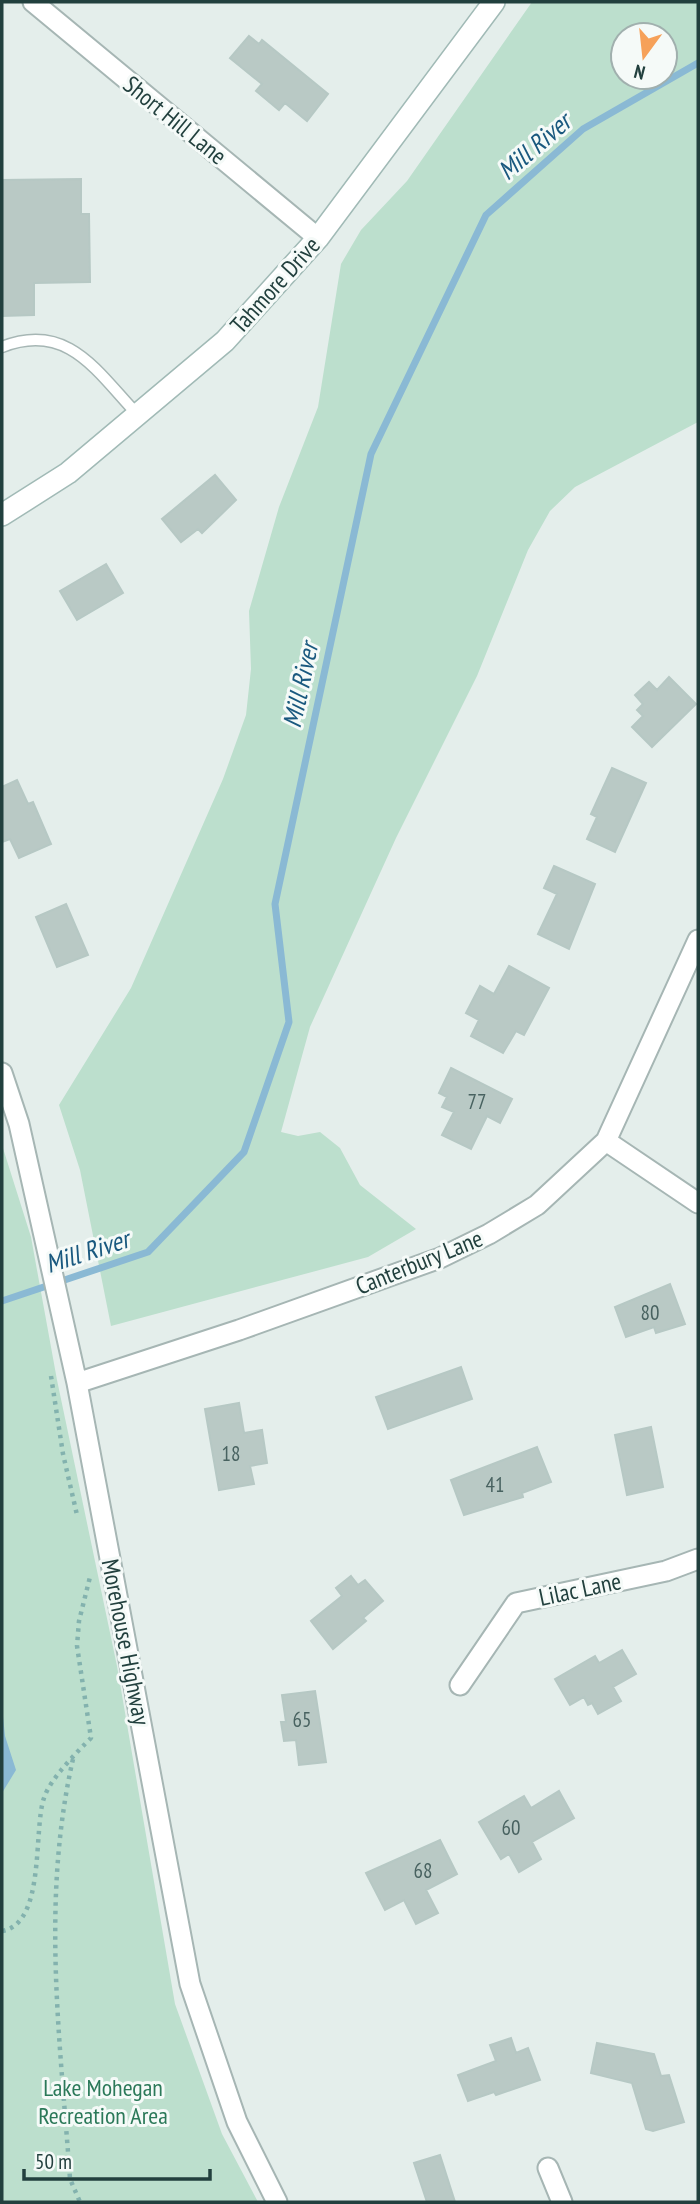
<svg xmlns="http://www.w3.org/2000/svg" width="700" height="2204" font-family="'PT Sans Narrow',sans-serif">
<style>
.green{fill:#bcdfcd;fill-rule:evenodd}
.water{fill:#8ab9d4}
.lines{fill:none;stroke-linecap:round;stroke-linejoin:round}
.stream{stroke:#8ab9d4;stroke-width:7}
.building{fill:#b9c9c5;stroke:#b6c8c4;stroke-width:2}
.lane-casing{stroke:#a6b6b4;stroke-width:13}
.street-casing{stroke:#a6b6b4;stroke-width:23}
.secondary-casing{stroke:#a1bab6;stroke-width:24}
.path{stroke:#83b2ae;stroke-width:4.5;stroke-dasharray:3.5 5;stroke-linecap:butt}
.lane{stroke:#fff;stroke-width:10}
.street{stroke:#fff;stroke-width:19}
.secondary{stroke:#fff;stroke-width:21}
.labels{text-anchor:middle;dominant-baseline:central;stroke-width:6;stroke-linejoin:round;paint-order:stroke}
.number-label{font-size:21px;fill:#486260}
.street-label{font-size:24px;fill:#22403e;stroke:#f5faf8}
.park-label{font-size:24px;fill:#2b7959;stroke:#f5faf8}
.water-label{font-size:26px;font-style:italic;fill:#1a597f;stroke:#f5faf8}
</style>
<rect width="100%" height="100%" fill="#e4eeeb"/>
<!-- green -->
<path class="green" d="M 532,2 L 698,2 L 698,422 L 575,487 L 550,511 L 528,550 L 477,676 L 396,838 L 310,1027 L 281,1132 L 298,1136 L 320,1132 L 340,1148 L 360,1185 L 416,1229 L 368,1257 L 111,1326 L 80,1170 L 59,1105 L 131,988 L 223,779 L 246,715 L 251,669 L 249,611 L 279,507 L 318,407 L 341,264 L 361,230 L 407,181 ZM 623,35 L 665,35 L 665,77 L 623,77 Z
M 2,1145 L 31,1237 L 57,1380 L 117,1666 L 175,2004 L 222,2134 L 258,2202 L 2,2202 Z"/>
<!-- water -->
<path class="water" d="M 2,1707 L 5,1736 L 16,1770 L 2,1793 Z"/>
<g class="lines">
<!-- stream -->
<path class="stream" d="M 2,1301 L 148,1252 L 244,1152 L 289,1022 L 275,904 L 371,454 L 486,215 L 583,129 L 698,63"/>
</g>
<!-- building -->
<path class="building" d="M 249,36 L 259,44 L 262,40 L 328,94 L 307,121 L 285,103 L 279,110 L 256,91 L 262,84 L 230,58 Z
M 81,179 L 81,214 L 89,214 L 90,282 L 34,283 L 34,315 L 2,316 L 2,180 Z
M 215,475 L 236,500 L 202,533 L 198,529 L 181,542 L 162,519 Z
M 106,564 L 123,593 L 77,620 L 60,591 Z
M 669,677 L 696,704 L 652,747 L 632,727 L 643,716 L 637,710 L 643,704 L 635,695 L 649,682 L 657,690 Z
M 612,768 L 646,783 L 615,852 L 587,839 L 597,817 L 591,814 Z
M 17,780 L 28,804 L 33,802 L 51,844 L 19,858 L 10,839 L 2,842 L 2,787 Z
M 554,866 L 595,884 L 569,949 L 538,934 L 557,894 L 544,888 Z
M 66,904 L 88,955 L 57,967 L 36,917 Z
M 509,966 L 549,988 L 524,1035 L 516,1031 L 503,1053 L 471,1036 L 479,1020 L 466,1013 L 480,986 L 494,994 Z
M 451,1068 L 512,1099 L 500,1123 L 487,1116 L 471,1149 L 442,1135 L 454,1112 L 442,1107 L 447,1097 L 439,1093 Z
M 670,1284 L 685,1324 L 656,1333 L 654,1327 L 626,1337 L 615,1307 Z
M 461,1367 L 472,1399 L 388,1429 L 376,1397 Z
M 239,1403 L 244,1433 L 262,1430 L 267,1463 L 250,1466 L 254,1484 L 219,1490 L 205,1409 Z
M 651,1427 L 663,1487 L 627,1495 L 615,1435 Z
M 537,1447 L 551,1482 L 522,1493 L 523,1497 L 464,1515 L 451,1480 Z
M 351,1576 L 358,1585 L 365,1580 L 383,1601 L 363,1618 L 366,1621 L 333,1649 L 311,1621 L 342,1596 L 336,1588 Z
M 622,1650 L 636,1674 L 613,1687 L 621,1701 L 598,1714 L 592,1703 L 588,1705 L 584,1697 L 570,1705 L 555,1679 L 595,1656 L 599,1663 Z
M 315,1691 L 326,1762 L 299,1765 L 296,1740 L 284,1741 L 281,1722 L 286,1722 L 282,1695 Z
M 559,1791 L 574,1818 L 532,1842 L 541,1859 L 519,1872 L 509,1854 L 501,1859 L 479,1822 L 524,1796 L 531,1808 Z
M 440,1840 L 457,1874 L 426,1890 L 438,1913 L 416,1924 L 404,1900 L 385,1910 L 366,1873 Z
M 511,2038 L 516,2053 L 528,2048 L 540,2080 L 496,2095 L 494,2092 L 468,2101 L 458,2075 L 496,2061 L 490,2045 Z
M 597,2043 L 654,2054 L 661,2076 L 669,2075 L 684,2122 L 653,2131 L 646,2129 L 632,2083 L 591,2073 Z
M 440,2155 L 455,2202 L 427,2202 L 414,2163 Z"/>
<g class="lines">
<defs>
<path id="lane" d="M 2,347 C 68,321 97,372 137,414"/>
<path id="street" d="M 33,2 L 318,238
M 2,1073 L 19,1124 L 77,1383 L 190,1984 L 237,2122 L 277,2202
M 606,1141 L 698,1203
M 77,1383 L 239,1330 L 440,1258 L 489,1234 L 537,1205 L 606,1141 L 698,940
M 460,1685 L 516,1603 L 666,1571 L 698,1559
M 548,2168 L 562,2202"/>
<path id="secondary" d="M 2,515 L 68,473 L 225,341 L 318,238 L 494,2"/>
</defs>
<!-- lane casing -->
<use href="#lane" class="lane-casing"/>
<!-- street casing -->
<use href="#street" class="street-casing"/>
<!-- secondary casing -->
<use href="#secondary" class="secondary-casing"/>
<!-- path -->
<path class="path" d="M 51,1376 L 63,1454 L 77,1515
M 73,1759 C 41,1900 60,2037 70,2179 L 80,2202
M 2,1931 C 46,1924 33,1829 44,1798 C 50,1779 77,1752 91,1738 L 77,1646 L 79,1621 L 90,1577"/>
<!-- lane -->
<use href="#lane" class="lane"/>
<!-- street -->
<use href="#street" class="street"/>
<!-- secondary -->
<use href="#secondary" class="secondary"/>
</g>
<g class="labels">
<!-- number labels -->
<g class="number-label">
<text x="477" y="1101">77</text>
<text x="650" y="1312">80</text>
<text x="231" y="1453">18</text>
<text x="495" y="1484">41</text>
<text x="302" y="1719">65</text>
<text x="511" y="1827">60</text>
<text x="423" y="1870">68</text>
</g>
<!-- street labels -->
<g class="street-label">
<text transform="translate(175 120) rotate(39)">Short Hill Lane</text>
<text transform="translate(275 285) rotate(-48)">Tahmore Drive</text>
<text transform="translate(419 1262) rotate(-22)">Canterbury Lane</text>
<text transform="translate(580 1589) rotate(-12)">Lilac Lane</text>
<text transform="translate(126 1642) rotate(79)">Morehouse Highway</text>
</g>
<!-- park labels -->
<g class="park-label">
<text x="103" y="2087">Lake Mohegan<tspan x="103" dy="28">Recreation Area</tspan></text>
</g>
<!-- water labels -->
<g class="water-label">
<text transform="translate(534 146) rotate(-41)">Mill River</text>
<text transform="translate(300 685) rotate(-78)">Mill River</text>
<text transform="translate(87 1251) rotate(-18)">Mill River</text>
</g>
</g>
<!-- border -->
<rect width="700" height="2204" fill="none" stroke="#22403e" stroke-width="7"/>
<!-- north arrow -->
<g transform="translate(644 56) rotate(195)"><circle r="33" fill="#f5faf8" stroke="#a1b0ae" stroke-width="2"/>
<path d="M0-5L12 26L0 18L-12 26Z" fill="#f6a159"/>
<text y="-10" font-size="19" font-weight="bold" text-anchor="middle" fill="#22403e">N</text>
</g>
<!-- scale -->
<path d="M24 2169v10h186v-10" fill="none" stroke="#22403e" stroke-width="3.5"/>
<text x="35" y="2169" font-size="21" fill="#22403e" stroke="#f5faf8" stroke-width="5" paint-order="stroke">50 m</text>
</svg>
